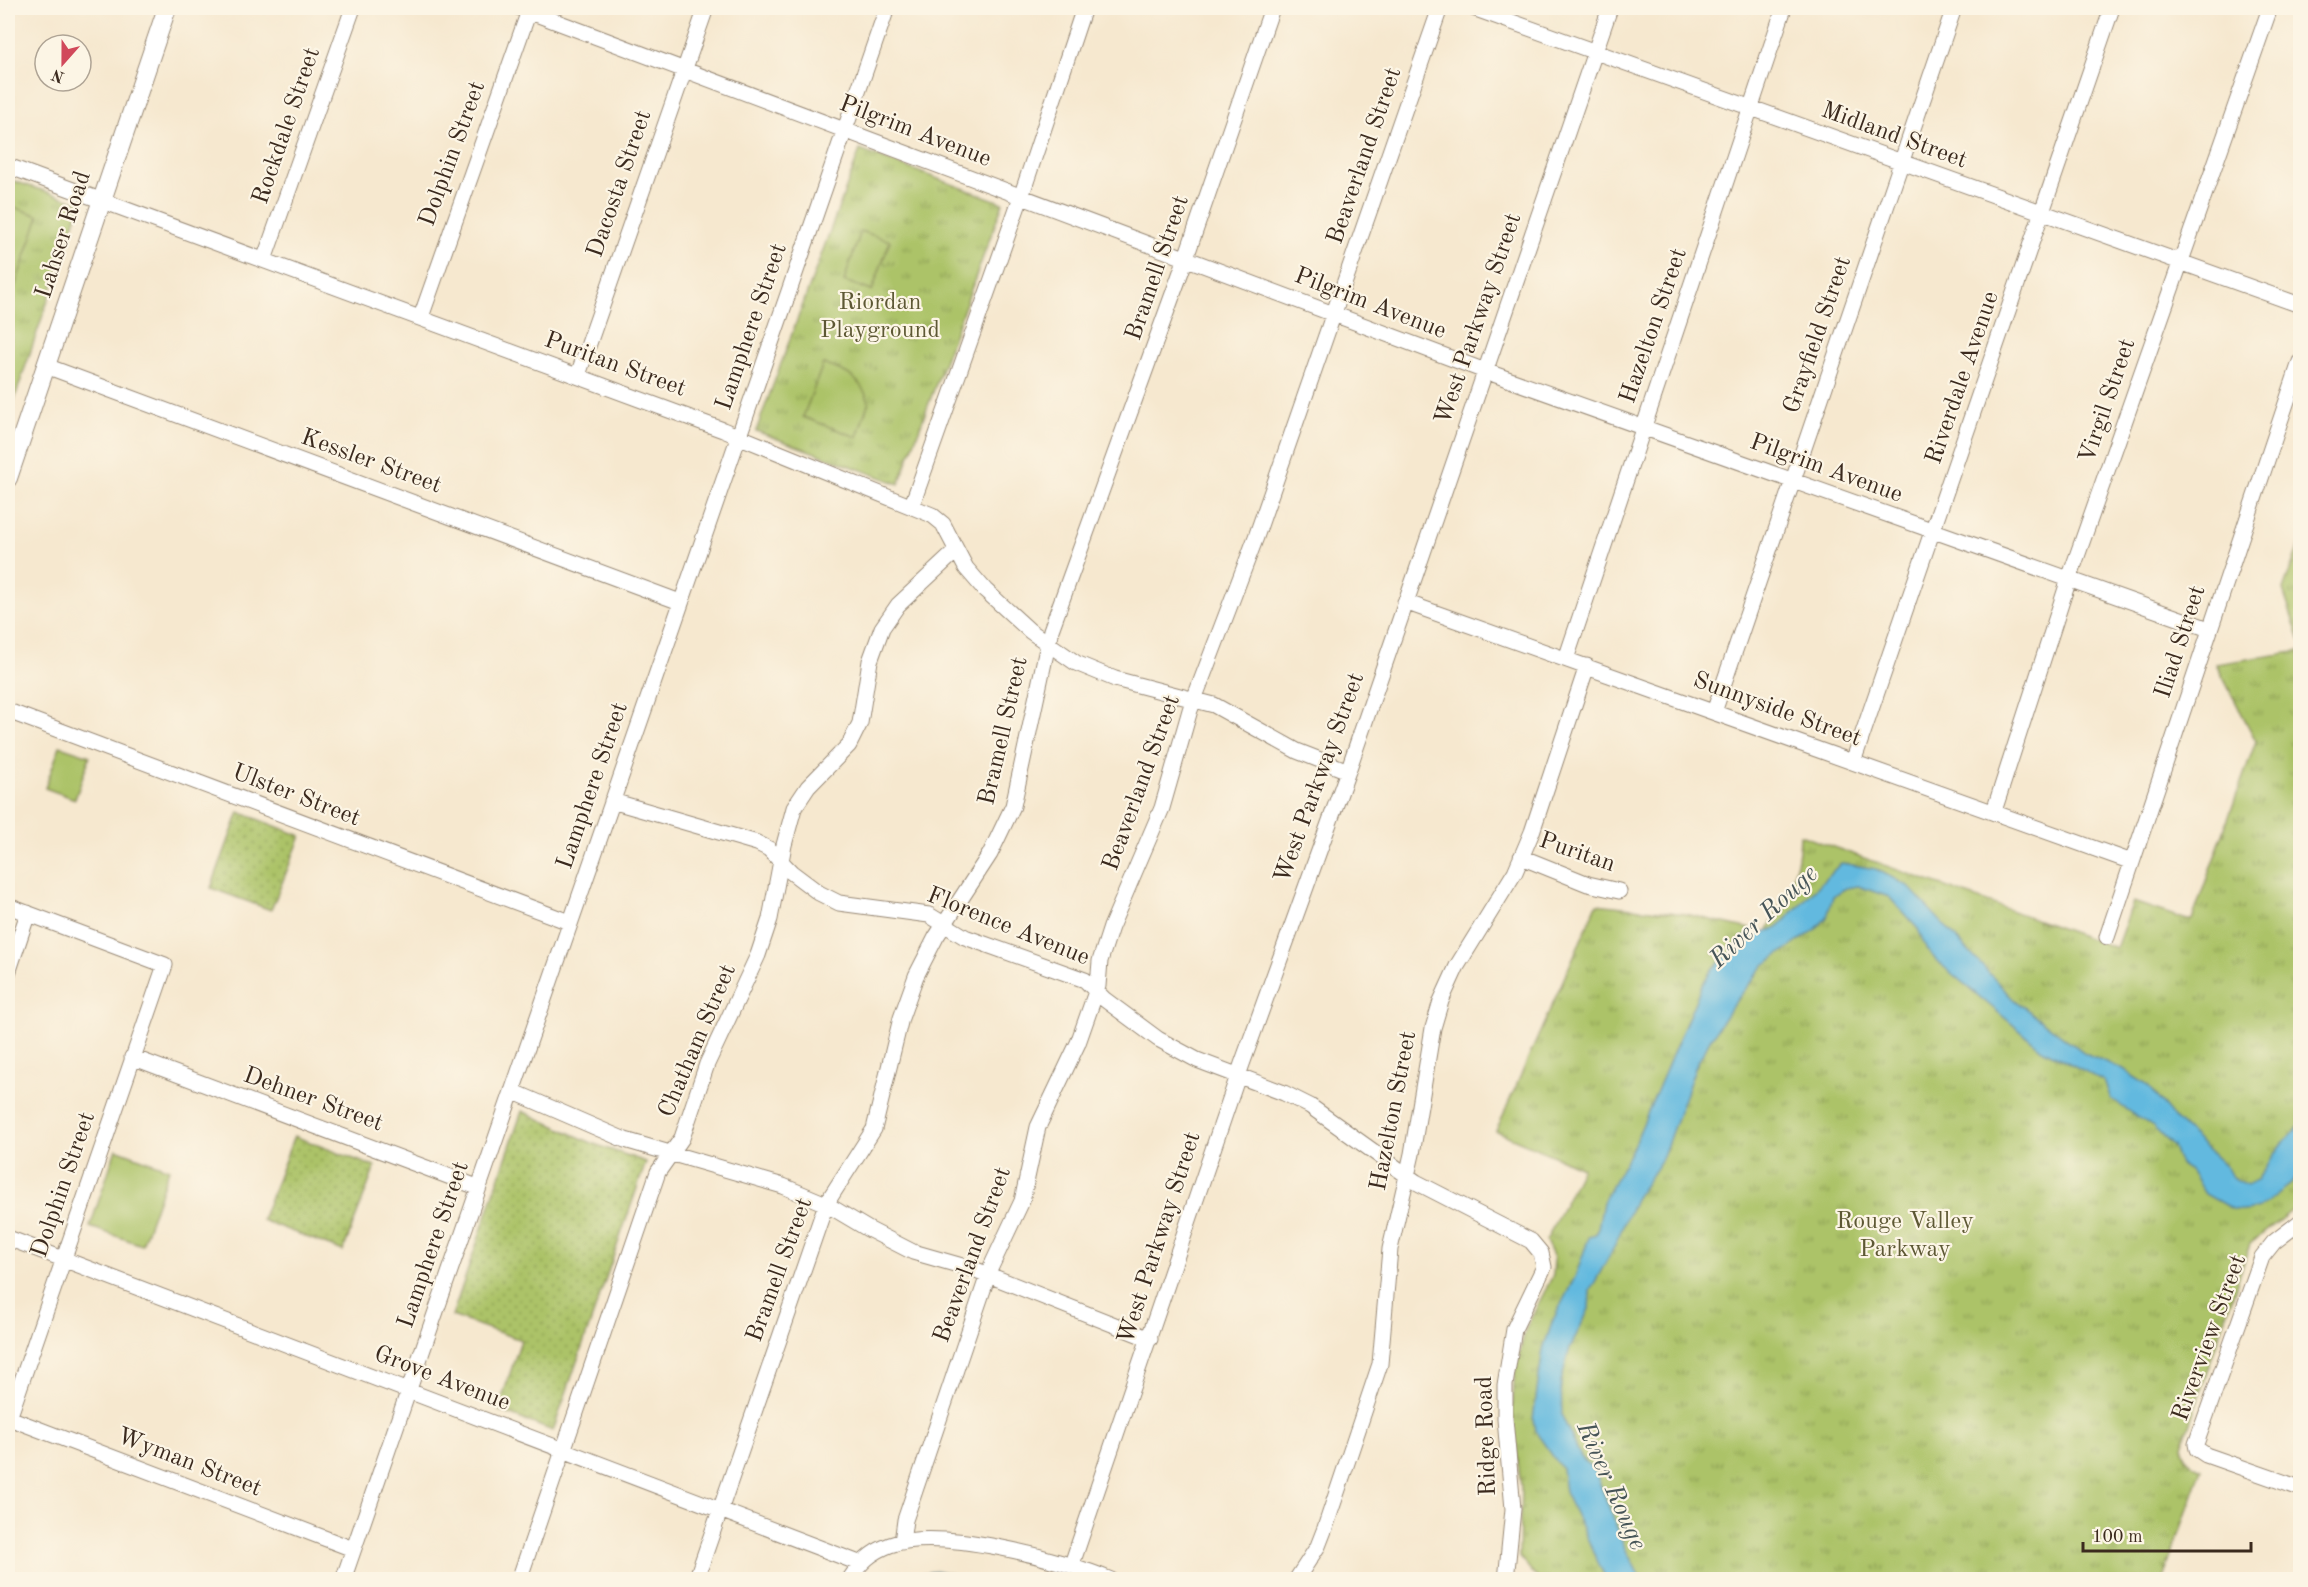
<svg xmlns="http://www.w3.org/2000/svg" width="2308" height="1587" font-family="'Old Standard TT',serif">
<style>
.grass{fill:url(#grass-dots);stroke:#747643;stroke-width:1.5}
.park{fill:url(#park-tufts);stroke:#747643;stroke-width:1.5}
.garden{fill:#acc368;stroke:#747643;stroke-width:1.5}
.water{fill:#62b9df;stroke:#4e727e;stroke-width:1.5}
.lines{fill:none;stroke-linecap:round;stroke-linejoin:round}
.minor-casing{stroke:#988976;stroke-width:17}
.major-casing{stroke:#988976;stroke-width:20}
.minor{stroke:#fff;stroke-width:15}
.major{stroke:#fff;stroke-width:18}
.labels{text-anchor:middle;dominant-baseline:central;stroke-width:4.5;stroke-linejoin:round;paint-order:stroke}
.street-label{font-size:24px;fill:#3b2a1e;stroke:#fcf5e5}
.park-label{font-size:24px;fill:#5d5834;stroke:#fcf5e5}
.water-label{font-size:26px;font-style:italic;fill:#475558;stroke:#fcf5e5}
</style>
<defs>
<pattern id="grass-dots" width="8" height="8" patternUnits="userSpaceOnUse" patternTransform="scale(1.5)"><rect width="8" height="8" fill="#acc368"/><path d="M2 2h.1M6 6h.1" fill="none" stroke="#8d9f55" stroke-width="1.8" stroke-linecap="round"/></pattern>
<pattern id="park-tufts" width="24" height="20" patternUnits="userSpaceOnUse" patternTransform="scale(1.5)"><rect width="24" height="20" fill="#acc368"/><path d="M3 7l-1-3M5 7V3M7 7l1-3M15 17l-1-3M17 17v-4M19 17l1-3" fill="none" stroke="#8d9f55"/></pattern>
</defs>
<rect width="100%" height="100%" fill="#fcf5e5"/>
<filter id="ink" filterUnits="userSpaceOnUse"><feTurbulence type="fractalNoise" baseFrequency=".0167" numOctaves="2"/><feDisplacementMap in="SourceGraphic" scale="12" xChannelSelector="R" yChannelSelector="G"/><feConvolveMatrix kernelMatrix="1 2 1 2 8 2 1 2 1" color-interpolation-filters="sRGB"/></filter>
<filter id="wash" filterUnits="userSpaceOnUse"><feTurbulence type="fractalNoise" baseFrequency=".008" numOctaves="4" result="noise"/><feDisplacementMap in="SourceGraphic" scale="24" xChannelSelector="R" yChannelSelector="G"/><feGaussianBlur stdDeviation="1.35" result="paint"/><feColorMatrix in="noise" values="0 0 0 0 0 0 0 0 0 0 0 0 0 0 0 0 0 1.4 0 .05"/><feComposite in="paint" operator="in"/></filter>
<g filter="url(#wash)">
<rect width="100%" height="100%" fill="#f6e8cf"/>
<!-- grass -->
<path class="grass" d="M 239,812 L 301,836 L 271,910 L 211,888 Z
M 522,1111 L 594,1144 L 646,1162 L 553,1431 L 498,1410 L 521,1340 L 452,1316 Z
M 294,1136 L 375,1167 L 343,1251 L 262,1220 Z"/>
<!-- park -->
<path class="park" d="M 860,150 L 1003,203 L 899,484 L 756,431 Z
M 8,179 L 81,203 L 8,418 Z
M 2300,543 L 2300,641 L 2283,590 Z
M 2300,651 L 2300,1204 L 2250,1244 L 2182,1446 C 2185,1460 2190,1464 2202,1469 L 2163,1579 L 1538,1579 L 1519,1556 L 1521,1487 L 1512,1412 L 1515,1370 L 1526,1328 L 1553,1275 L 1554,1258 L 1546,1241 L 1582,1168 L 1496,1131 L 1597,904 L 1686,914 L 1766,933 C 1784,900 1800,873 1800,835 L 2116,948 L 2133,902 L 2187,920 L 2192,920 L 2256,741 L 2216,664 Z"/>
<!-- garden -->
<path class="garden" d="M 8,205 L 39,216 L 14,289 L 8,287 Z
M 861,231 L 890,241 L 872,291 L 844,281 Z
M 823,364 C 848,372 859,377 869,401 L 857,437 L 803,417 Z
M 60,746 L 90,756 L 75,799 L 45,788 Z
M 116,1149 L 169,1169 L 142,1245 L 90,1227 Z"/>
<!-- water -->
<path class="water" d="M 1841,863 L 1876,869 L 1908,886 L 2013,999 L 2085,1053 L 2122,1069 L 2147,1085 L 2175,1119 L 2227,1168 L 2232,1177 L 2247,1185 L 2257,1180 L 2282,1144 L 2300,1125 L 2300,1172 L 2291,1184 L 2259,1208 L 2246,1211 L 2232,1209 L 2205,1194 L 2191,1172 L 2180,1165 L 2173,1147 L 2153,1127 L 2111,1099 L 2104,1081 L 2042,1049 L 1938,962 L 1927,950 L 1918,929 L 1889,897 L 1858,886 L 1846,888 L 1833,896 L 1827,917 L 1815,930 L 1764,965 L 1730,1009 L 1710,1040 L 1695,1068 L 1662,1159 L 1635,1199 L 1613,1249 L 1590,1291 L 1589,1309 L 1570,1348 L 1561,1381 L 1562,1416 L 1581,1457 L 1595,1471 L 1625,1548 L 1641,1579 L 1606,1579 L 1565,1492 L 1562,1469 L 1535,1431 L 1533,1419 L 1543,1349 L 1553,1320 L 1575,1277 L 1589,1237 L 1597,1233 L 1603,1202 L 1634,1145 L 1702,985 L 1712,969 L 1733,951 L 1743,937 L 1776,929 Z
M 938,1571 L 966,1578 L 1002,1579 L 908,1579 L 912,1575 Z"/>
</g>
<g filter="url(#ink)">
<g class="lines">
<defs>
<path id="minor" d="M 520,8 L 1485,371 L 2209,629
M 1473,8 L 2300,305
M 8,166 L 723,430 L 932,515 L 943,524 L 966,568 L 985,590 L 1030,631 L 1076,663 L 1115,679 L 1214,705 L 1297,751 L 1348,771
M 264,260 L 353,8
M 421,317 L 530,8
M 46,366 L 680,602
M 578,375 L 706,8
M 912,505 L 1021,197 L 1084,8
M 1405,602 L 2132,862
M 1566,659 L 1784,8
M 8,711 L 569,922
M 1714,712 L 1954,8
M 1853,762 L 2112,8
M 612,801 L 757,843 L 769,849 L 791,872 L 819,893 L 839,903 L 929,915 L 965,937 L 1085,980 L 1104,999 L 1158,1039 L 1197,1060 L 1284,1093 L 1310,1106 L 1416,1182 L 1531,1241 L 1541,1253 L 1544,1267 L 1514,1329 L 1505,1385 L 1505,1419 L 1513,1509 L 1506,1580
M 1994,811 L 2069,579 L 2270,8
M 1521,857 L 1588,884 L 1619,891
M 8,906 L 165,965 L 8,1421
M 2107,937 L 2300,362
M 8,973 L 28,913
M 132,1057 L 477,1187
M 512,1091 L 625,1140 L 783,1186 L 826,1204 L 868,1229 L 913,1252 L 976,1270 L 1150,1339
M 2300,1222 L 2274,1242 L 2262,1257 L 2196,1444 L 2197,1449 L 2206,1455 L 2300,1488
M 8,1238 L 859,1563
M 9,1418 L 353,1549
M 902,1542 L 905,1520 L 990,1269 L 1022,1201 L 1038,1127 L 1078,1043 L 1098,986 L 1100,961 L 1111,927 L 1162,808 L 1190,710 L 1256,537 L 1440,8
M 1072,1564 L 1242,1064 L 1348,771 L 1610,8
M 343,1580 L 887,8
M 519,1580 L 658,1172 L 682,1138 L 707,1064 L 758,955 L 770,919 L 784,845 L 794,808 L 808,787 L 849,745 L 860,723 L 870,661 L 882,628 L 898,605 L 956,551
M 696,1580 L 826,1204 L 874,1129 L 901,1018 L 916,976 L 936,937 L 990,854 L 1013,806 L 1051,630 L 1182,269 L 1272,8
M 849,1580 C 860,1563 871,1552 890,1545 C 941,1527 1062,1559 1111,1580
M 1296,1580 L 1318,1546 L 1325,1528 L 1380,1364 L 1390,1249 L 1412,1154 L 1433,1028 L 1441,1001 L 1457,966 L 1515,872 L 1532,832 L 1587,666"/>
<path id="major" d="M 8,478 L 167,8"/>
</defs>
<!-- minor casing -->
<use href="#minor" class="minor-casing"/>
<!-- major casing -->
<use href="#major" class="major-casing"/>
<!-- minor -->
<use href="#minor" class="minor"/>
<!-- major -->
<use href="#major" class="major"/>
</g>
</g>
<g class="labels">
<!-- street labels -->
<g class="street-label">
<text transform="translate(287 126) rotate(-71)">Rockdale Street</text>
<text transform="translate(915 132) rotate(21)">Pilgrim Avenue</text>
<text transform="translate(1894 136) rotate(20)">Midland Street</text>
<text transform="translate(453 154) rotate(-70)">Dolphin Street</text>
<text transform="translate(1365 156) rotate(-71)">Beaverland Street</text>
<text transform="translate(620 184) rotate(-71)">Dacosta Street</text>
<text transform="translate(64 235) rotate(-72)">Lahser Road</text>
<text transform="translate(1158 268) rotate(-71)">Bramell Street</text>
<text transform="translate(1370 304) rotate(21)">Pilgrim Avenue</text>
<text transform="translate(1479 319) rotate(-71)">West Parkway Street</text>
<text transform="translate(1654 326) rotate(-71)">Hazelton Street</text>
<text transform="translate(752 327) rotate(-71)">Lamphere Street</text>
<text transform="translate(1818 335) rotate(-71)">Grayfield Street</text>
<text transform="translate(615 365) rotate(20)">Puritan Street</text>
<text transform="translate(1963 378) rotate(-71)">Riverdale Avenue</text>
<text transform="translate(2108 401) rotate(-71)">Virgil Street</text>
<text transform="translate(371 462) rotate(20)">Kessler Street</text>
<text transform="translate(1826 469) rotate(20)">Pilgrim Avenue</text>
<text transform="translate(2181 642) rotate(-72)">Iliad Street</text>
<text transform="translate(1777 710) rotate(20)">Sunnyside Street</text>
<text transform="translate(1004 731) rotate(-77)">Bramell Street</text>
<text transform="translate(1320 778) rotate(-70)">West Parkway Street</text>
<text transform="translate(1142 783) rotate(-70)">Beaverland Street</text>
<text transform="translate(593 786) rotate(-71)">Lamphere Street</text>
<text transform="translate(296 796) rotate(21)">Ulster Street</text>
<text transform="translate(1577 853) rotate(19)">Puritan</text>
<text transform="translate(1008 927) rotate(22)">Florence Avenue</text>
<text transform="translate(698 1041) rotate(-67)">Chatham Street</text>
<text transform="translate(313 1100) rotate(20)">Dehner Street</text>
<text transform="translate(1394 1111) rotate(-79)">Hazelton Street</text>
<text transform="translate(64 1185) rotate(-71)">Dolphin Street</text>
<text transform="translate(1160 1238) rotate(-72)">West Parkway Street</text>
<text transform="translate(434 1245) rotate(-71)">Lamphere Street</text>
<text transform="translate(973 1255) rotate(-70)">Beaverland Street</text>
<text transform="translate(780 1270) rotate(-70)">Bramell Street</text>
<text transform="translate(2210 1338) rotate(-70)">Riverview Street</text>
<text transform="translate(442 1379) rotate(21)">Grove Avenue</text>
<text transform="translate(1487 1436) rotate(-92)">Ridge Road</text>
<text transform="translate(189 1463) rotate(21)">Wyman Street</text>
</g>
<!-- park labels -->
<g class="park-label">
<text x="880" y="303">Riordan<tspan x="880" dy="28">Playground</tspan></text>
<text x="1905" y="1222">Rouge Valley<tspan x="1905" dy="28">Parkway</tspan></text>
</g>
<!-- water labels -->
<g class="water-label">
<text transform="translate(1764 917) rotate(-43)">River Rouge</text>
<text transform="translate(1611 1486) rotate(66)">River Rouge</text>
</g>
</g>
<!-- margin -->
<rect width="2308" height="1587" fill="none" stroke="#fcf5e5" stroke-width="30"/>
<!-- north arrow -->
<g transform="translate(63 63) rotate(201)"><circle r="28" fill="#fcf5e5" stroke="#afa495" stroke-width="1.5"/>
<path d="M0-4.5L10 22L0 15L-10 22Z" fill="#d1495b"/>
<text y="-9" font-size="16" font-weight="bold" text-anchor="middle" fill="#3b2a1e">N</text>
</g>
<!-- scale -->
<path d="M2083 1542v9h168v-9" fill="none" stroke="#3b2a1e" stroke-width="3"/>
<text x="2092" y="1542" font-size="18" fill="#3b2a1e" stroke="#fcf5e5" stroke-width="4.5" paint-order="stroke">100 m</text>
</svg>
